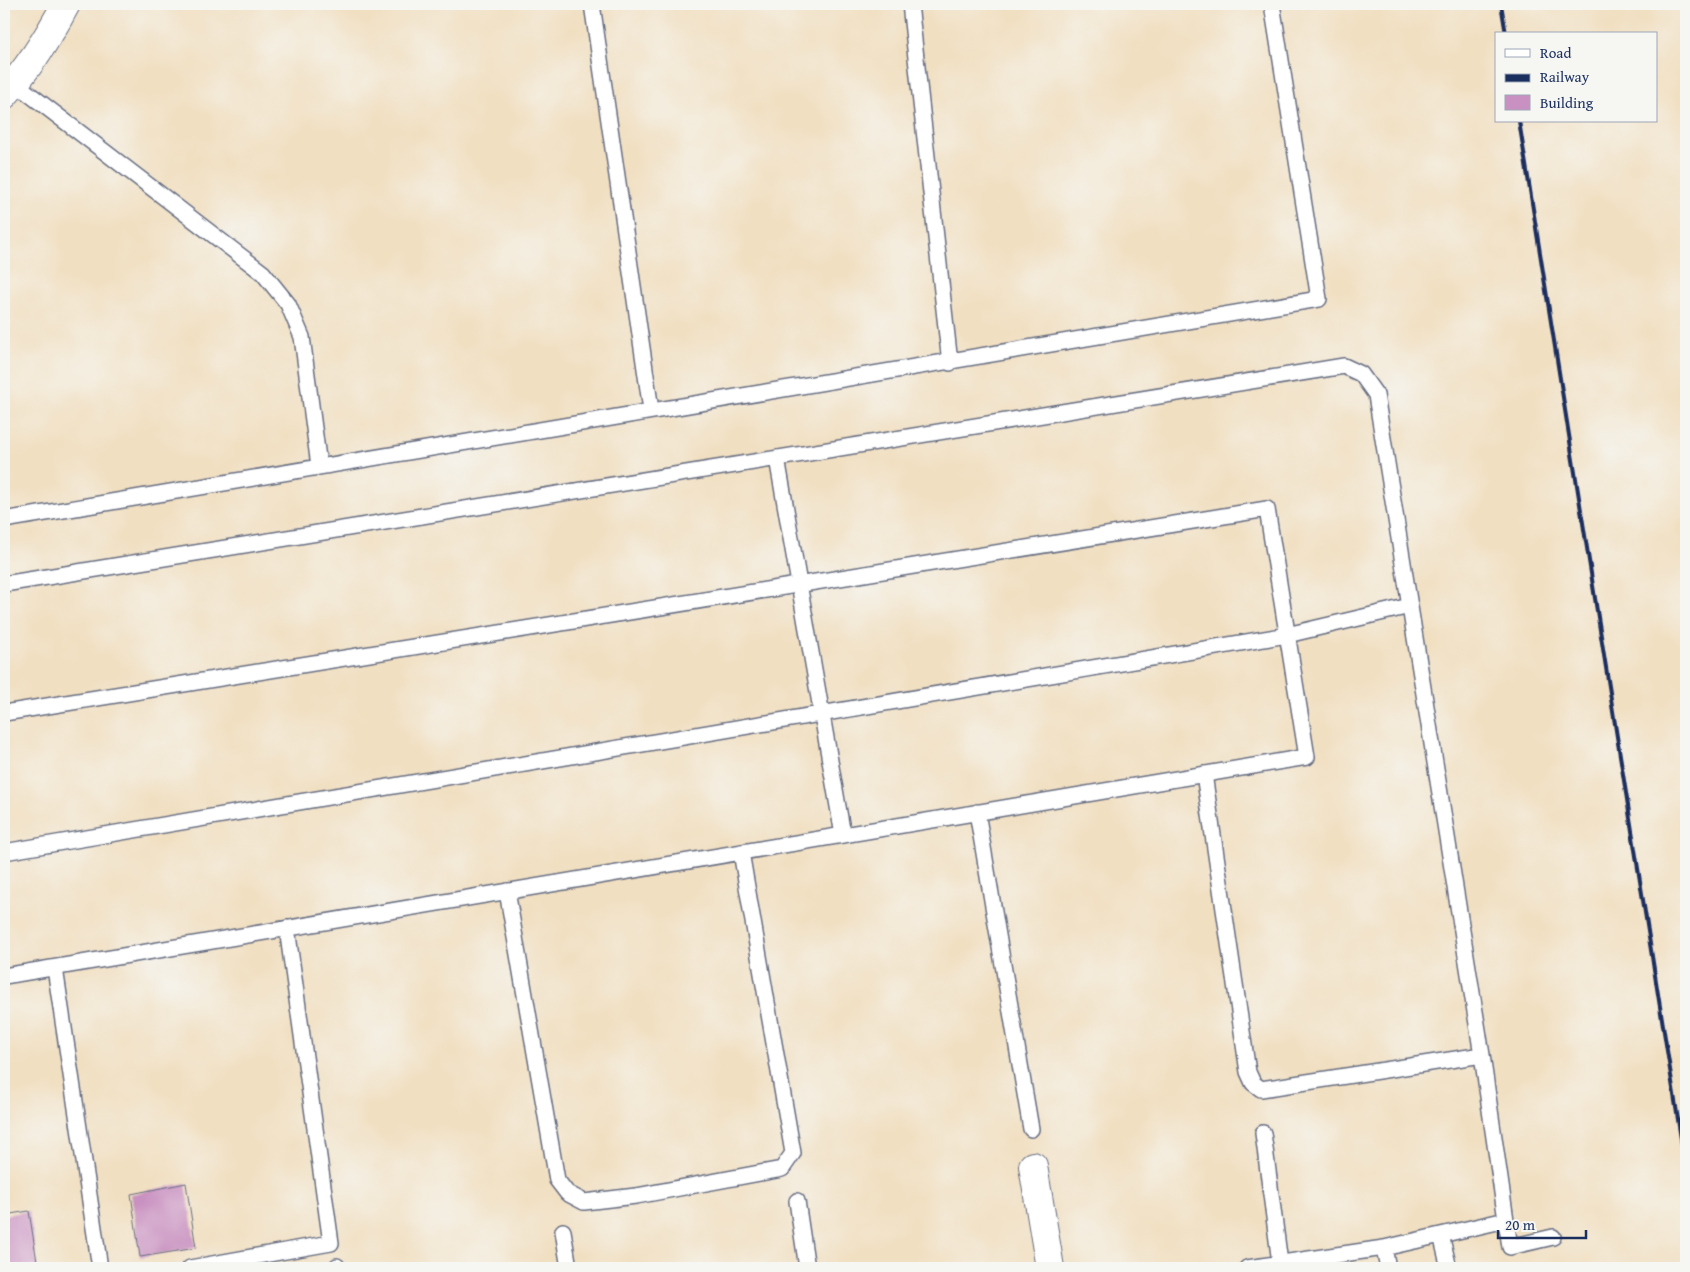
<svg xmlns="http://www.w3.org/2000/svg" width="1690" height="1272" font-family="'Gentium Book Plus',serif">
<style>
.building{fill:#c991c1}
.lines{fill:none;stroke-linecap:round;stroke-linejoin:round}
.lane-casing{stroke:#666d81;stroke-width:18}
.street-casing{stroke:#666d81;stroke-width:30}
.secondary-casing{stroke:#666d81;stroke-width:30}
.lane{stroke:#fff;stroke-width:15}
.street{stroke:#fff;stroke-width:28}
.secondary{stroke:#fff;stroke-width:28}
.rail{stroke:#1b2f5e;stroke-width:4}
</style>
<rect width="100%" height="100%" fill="#f6f6f2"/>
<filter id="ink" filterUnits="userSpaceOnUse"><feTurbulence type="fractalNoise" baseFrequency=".02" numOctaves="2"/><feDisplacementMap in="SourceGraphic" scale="10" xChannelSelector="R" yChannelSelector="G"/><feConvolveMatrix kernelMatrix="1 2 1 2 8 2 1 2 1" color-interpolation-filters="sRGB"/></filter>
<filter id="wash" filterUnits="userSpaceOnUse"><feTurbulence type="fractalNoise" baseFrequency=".0096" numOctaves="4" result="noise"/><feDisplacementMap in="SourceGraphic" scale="20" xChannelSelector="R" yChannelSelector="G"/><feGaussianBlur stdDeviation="1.12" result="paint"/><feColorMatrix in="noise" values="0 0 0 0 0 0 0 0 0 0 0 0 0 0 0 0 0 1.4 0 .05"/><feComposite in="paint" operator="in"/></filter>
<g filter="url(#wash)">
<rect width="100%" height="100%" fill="#f1dfc1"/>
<g id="blocks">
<!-- building -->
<path class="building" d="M 186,1183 L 196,1248 L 140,1257 L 131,1194 Z
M 29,1211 L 38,1268 L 4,1268 L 4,1215 Z"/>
</g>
</g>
<g filter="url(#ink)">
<use href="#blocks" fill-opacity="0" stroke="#666d81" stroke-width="1"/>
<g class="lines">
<defs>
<path id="lane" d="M 592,4 L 651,410
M 910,4 L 950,363
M 11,80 L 263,273 L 288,304 L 302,337 L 319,466
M 777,458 L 843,835
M 4,520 C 442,445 881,374 1319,299 L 1272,4
M 4,584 L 1344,366 L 1361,374 L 1376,395 L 1482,1055 L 1506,1220 L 1384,1248 L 1388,1268
M 4,713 L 1267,509 L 1307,757 L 4,976
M 1204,774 L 1248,1072 L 1253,1083 L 1261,1089 L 1482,1055
M 977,812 L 1031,1129
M 4,852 L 1287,635 L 1410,606
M 507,891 L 557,1180 L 567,1193 L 584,1202 L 636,1196 L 782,1169 L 793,1153 L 741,852
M 55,968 L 100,1268
M 1263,1133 L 1280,1263
M 797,1201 L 807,1268
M 1506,1220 L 1510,1247 L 1553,1237
M 563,1231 L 569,1268
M 1441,1235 L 1449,1268
M 337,1266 L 337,1268
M 190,1268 L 331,1243 L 287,928
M 1247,1268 L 1384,1248"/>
<path id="street" d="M 1033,1166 L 1050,1268"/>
<path id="secondary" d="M 4,95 C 28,69 49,36 66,4"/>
</defs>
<!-- lane casing -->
<use href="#lane" class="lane-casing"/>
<!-- street casing -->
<use href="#street" class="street-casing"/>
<!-- secondary casing -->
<use href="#secondary" class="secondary-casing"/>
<!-- lane -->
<use href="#lane" class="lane"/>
<!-- street -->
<use href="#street" class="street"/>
<!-- secondary -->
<use href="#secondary" class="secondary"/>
<!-- rail -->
<path class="rail" d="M 1501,4 L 1506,34
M 1519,121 L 1686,1170"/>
</g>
</g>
<!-- margin -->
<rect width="1690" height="1272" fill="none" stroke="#f6f6f2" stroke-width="20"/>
<!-- legend -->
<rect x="1495" y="32" width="162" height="90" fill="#f6f6f2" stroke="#9ea6b7"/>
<rect x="1505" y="49" width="25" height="8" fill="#ffffff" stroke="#9ea6b7"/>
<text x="1540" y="58" font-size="15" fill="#1b2f5e">Road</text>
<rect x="1505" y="74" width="25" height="8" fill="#1b2f5e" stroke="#9ea6b7"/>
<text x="1540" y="82" font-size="15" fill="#1b2f5e">Railway</text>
<rect x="1505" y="95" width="25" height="15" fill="#c991c1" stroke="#9ea6b7"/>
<text x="1540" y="108" font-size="15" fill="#1b2f5e">Building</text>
<!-- scale -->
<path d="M1498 1230v8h88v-8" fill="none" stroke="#1b2f5e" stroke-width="2.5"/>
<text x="1505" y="1230" font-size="15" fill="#1b2f5e" stroke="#f6f6f2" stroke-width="4" paint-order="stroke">20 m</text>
</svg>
